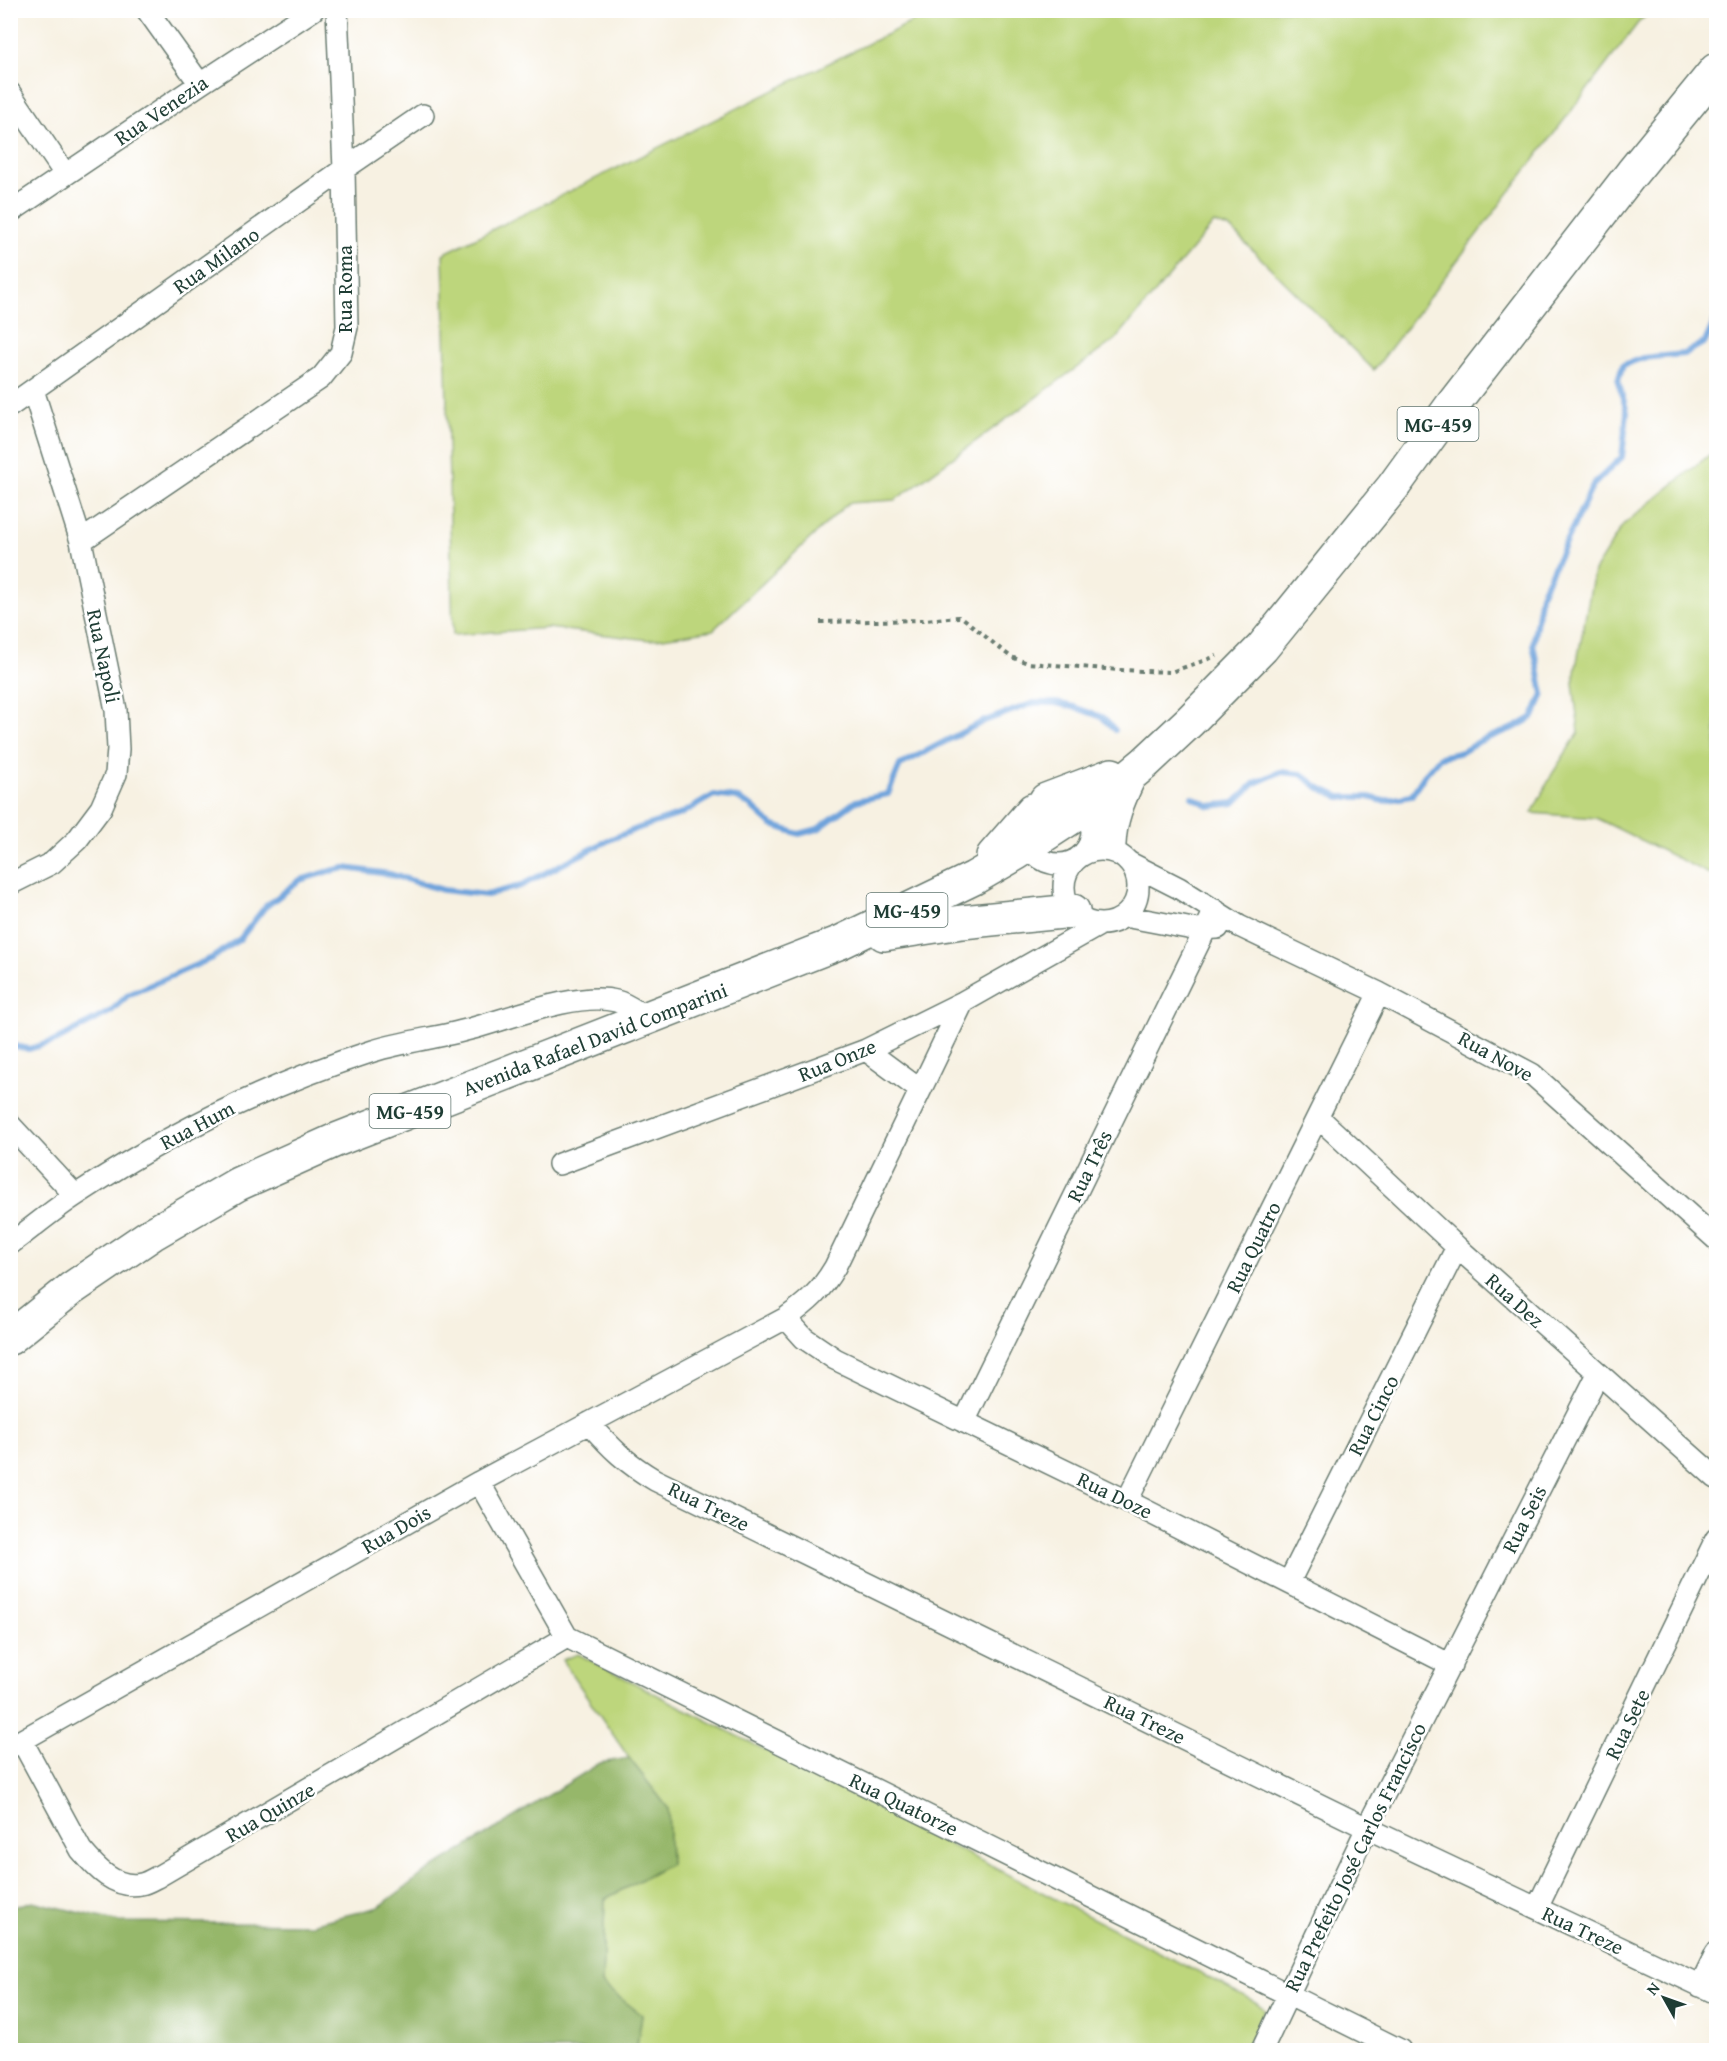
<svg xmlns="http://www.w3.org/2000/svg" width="1727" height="2061" font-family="'Gentium Book Plus',serif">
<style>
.green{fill:#bdd67b;stroke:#6e8a58;stroke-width:1.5}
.forest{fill:#96b76b;stroke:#5a7a50;stroke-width:1.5}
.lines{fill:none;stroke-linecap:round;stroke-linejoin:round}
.stream{stroke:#6ea3db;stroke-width:6}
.minor-casing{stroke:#6b7c71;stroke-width:24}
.primary-casing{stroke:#6b7c71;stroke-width:36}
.path{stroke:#6b7c71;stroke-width:4;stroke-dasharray:4.5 4.5;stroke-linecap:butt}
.minor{stroke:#fff;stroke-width:21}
.primary{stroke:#fff;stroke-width:33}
.labels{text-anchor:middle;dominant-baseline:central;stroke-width:5;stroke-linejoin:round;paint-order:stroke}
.shield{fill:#fff;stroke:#627771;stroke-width:1.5}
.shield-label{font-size:20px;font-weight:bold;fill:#1f3d34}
.street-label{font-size:21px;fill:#1f3d34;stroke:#fff}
</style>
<rect width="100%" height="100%" fill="#fff"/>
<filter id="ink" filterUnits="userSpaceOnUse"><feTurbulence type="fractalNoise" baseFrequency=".0167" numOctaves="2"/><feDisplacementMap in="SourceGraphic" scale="12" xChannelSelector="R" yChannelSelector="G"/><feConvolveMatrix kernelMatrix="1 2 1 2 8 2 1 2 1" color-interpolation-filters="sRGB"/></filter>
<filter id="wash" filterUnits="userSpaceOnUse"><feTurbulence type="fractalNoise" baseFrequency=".008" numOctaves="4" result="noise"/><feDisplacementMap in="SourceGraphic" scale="24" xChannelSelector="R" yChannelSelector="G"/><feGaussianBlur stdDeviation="1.35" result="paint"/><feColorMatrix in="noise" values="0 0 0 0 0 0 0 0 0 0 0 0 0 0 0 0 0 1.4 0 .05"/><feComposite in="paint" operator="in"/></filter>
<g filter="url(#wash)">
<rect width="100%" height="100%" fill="#f7f1e2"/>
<!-- green -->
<path class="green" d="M 936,10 L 1651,11 L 1638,23 L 1374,370 L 1231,229 L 1214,223 L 1116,339 L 895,500 L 848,503 L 713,630 L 650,640 L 548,628 L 453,635 L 443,254 Z
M 1713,452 L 1716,454 L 1716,870 L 1709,874 L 1596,818 L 1532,813 L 1552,774 L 1579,732 L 1573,683 L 1594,571 L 1623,525 Z
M 578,1654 L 1256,2002 L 1265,2010 L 1246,2050 L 642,2050 L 637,2045 L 642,2015 L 602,1984 L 605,1899 L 670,1864 L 668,1808 L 629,1758 L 562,1660 Z"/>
<!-- forest -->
<path class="forest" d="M 629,1758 L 668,1808 L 670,1864 L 605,1899 L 602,1984 L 642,2015 L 637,2045 L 642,2050 L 11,2050 L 11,1908 L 32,1901 L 119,1922 L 311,1924 L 379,1907 L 420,1876 L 600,1763 Z"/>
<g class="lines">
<!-- stream -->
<path class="stream" d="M 1192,797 L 1210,806 L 1234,803 L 1255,783 L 1280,772 L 1301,774 L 1318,787 L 1340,797 L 1369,797 L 1383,801 L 1411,796 L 1426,773 L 1440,757 L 1462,752 L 1480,741 L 1516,727 L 1533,717 L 1543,694 L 1533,644 L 1541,594 L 1593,485 L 1622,457 L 1627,412 L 1618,381 L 1623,365 L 1643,358 L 1684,354 L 1705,342 L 1716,318 L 1716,312
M 10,1045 L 29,1049 L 55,1041 L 111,1011 L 128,995 L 212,958 L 240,939 L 265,907 L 300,880 L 330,871 L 345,868 L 389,874 L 443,890 L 487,895 L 520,886 L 611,839 L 639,828 L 681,814 L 714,795 L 737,798 L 751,806 L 772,825 L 799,834 L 818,829 L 856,801 L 888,794 L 900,765 L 984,721 L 1034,703 L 1056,703 L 1074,707 L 1102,717 L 1115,730"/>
</g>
</g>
<g filter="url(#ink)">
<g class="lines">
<defs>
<path id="minor" d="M 147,10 L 200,84
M 10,93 L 65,174
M 10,212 L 200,84 L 313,10
M 10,406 L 344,169 L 423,115
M 81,541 L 321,378 L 341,353 L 347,327 L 344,169 L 337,10
M1026 831a33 33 0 1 1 66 0a33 33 0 1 1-66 0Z
M1064 887a37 37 0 1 1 74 0a37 37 0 1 1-74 0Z
M 1128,862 L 1179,888 L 1239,926 L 1379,993 L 1532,1074 L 1716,1239
M 10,884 L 52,863 L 77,840 L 101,808 L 116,774 L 118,749 L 116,710 L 81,541 L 33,390
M 1124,916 L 1193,929 L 1218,928
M 866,1050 L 920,1090
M 1318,1117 L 1457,1247 L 1716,1478
M 10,1125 L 75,1195
M 559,1164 L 866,1050 L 963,1002 L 1101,924
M 10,1244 C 32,1228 53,1210 76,1195 C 168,1134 267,1085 373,1051 C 405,1041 438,1038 470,1029 C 508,1019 578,991 616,1001 C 628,1004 637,1012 647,1018
M 786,1318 L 804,1338 L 835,1359 L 1127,1501 L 1451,1665
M 964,1422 L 1215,910
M 589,1423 C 611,1448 626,1463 655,1480 L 1367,1828 L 1716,1993
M 479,1482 L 567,1637 L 1400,2050
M 1127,1501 L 1379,993
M 1289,1582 L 1457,1247
M 22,1741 L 81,1850 C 96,1868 115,1889 141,1884 C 147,1883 153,1879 159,1876 L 567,1637
M 10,1747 L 479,1482 L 786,1318 C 808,1302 821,1291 835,1267 L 963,1002
M 1537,1908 L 1716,1539
M 1700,1986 L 1716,1953
M 1262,2050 L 1367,1828 L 1598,1374"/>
<path id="primary" d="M 1046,800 L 1112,775
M 1109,844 C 1110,819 1118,800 1129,777
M 993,856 L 1033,810
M 884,934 L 962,922 L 1073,911
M 10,1338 L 71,1289 L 152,1234 L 238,1184 L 336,1140 L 841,942 L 974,878 L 1017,853 L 1106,795 L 1145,763 L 1190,721 L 1262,648 L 1393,487 L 1453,404 L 1632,173 L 1716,70"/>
</defs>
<!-- minor casing -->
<use href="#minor" class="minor-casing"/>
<!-- primary casing -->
<use href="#primary" class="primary-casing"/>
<!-- path -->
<path class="path" d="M 820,622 L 925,620 L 959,617 L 963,618 L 1003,651 L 1011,657 L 1028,663 L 1119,670 L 1171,672 L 1217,656"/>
<!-- minor -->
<use href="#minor" class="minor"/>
<!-- primary -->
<use href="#primary" class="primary"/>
</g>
</g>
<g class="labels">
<!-- shield labels -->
<g class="shield">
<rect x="1397.5" y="407" width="81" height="34" rx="4.5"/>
<rect x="866.5" y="893" width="81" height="34" rx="4.5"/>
<rect x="369.5" y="1094" width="81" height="34" rx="4.5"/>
</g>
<g class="shield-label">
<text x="1438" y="424">MG-459</text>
<text x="907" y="910">MG-459</text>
<text x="410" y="1111">MG-459</text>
</g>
<!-- street labels -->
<g class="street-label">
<text transform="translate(161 110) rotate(-34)">Rua Venezia</text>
<text transform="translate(216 260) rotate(-35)">Rua Milano</text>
<text transform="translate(344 289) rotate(-90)">Rua Roma</text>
<text transform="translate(104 656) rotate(78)">Rua Napoli</text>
<text transform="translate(595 1039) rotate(-21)">Avenida Rafael David Comparini</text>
<text transform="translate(1496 1056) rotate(29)">Rua Nove</text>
<text transform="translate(837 1060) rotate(-22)">Rua Onze</text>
<text transform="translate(197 1125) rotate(-28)">Rua Hum</text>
<text transform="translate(1089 1166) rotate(-64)">Rua Três</text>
<text transform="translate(1253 1247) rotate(-64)">Rua Quatro</text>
<text transform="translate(1515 1300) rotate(42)">Rua Dez</text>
<text transform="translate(1373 1415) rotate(-63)">Rua Cinco</text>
<text transform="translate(1115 1495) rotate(26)">Rua Doze</text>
<text transform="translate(709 1506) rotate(26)">Rua Treze</text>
<text transform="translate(1524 1519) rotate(-63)">Rua Seis</text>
<text transform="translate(396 1529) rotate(-30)">Rua Dois</text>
<text transform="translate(1145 1719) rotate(26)">Rua Treze</text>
<text transform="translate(1627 1724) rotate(-64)">Rua Sete</text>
<text transform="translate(904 1804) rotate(26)">Rua Quatorze</text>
<text transform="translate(270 1812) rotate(-30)">Rua Quinze</text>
<text transform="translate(1355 1857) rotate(-64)">Rua Prefeito José Carlos Francisco</text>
<text transform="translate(1583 1930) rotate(25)">Rua Treze</text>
</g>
</g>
<!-- margin -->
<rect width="1727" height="2061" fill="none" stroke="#fff" stroke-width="36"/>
<!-- north arrow -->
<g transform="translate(1664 1998) rotate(310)" stroke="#ffffff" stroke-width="4.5" paint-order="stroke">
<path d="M0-4.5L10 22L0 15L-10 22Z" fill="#1f3d34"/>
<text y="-9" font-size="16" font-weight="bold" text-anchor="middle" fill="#1f3d34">N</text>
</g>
</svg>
